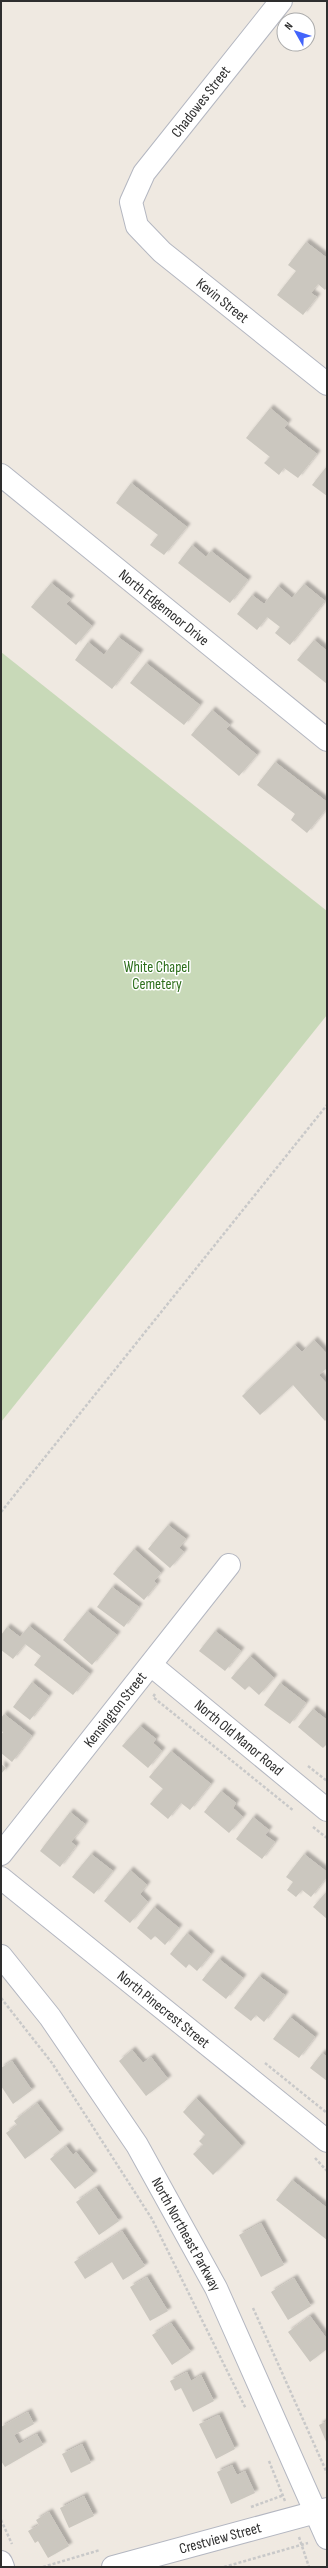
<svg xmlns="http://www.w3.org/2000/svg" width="328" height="2568" font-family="'Sofia Sans Condensed',sans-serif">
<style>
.cemetery{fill:#c8d9b8}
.building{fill:#cbc7bf;filter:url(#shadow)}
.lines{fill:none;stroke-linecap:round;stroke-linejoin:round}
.minor-casing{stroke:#b4b7c1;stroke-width:24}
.path{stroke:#c9c9c9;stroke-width:2.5;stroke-dasharray:3 2;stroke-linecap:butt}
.minor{stroke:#fff;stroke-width:22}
.labels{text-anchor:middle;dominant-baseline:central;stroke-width:3;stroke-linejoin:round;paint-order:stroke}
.street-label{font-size:15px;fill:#2e2e2e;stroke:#fff}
.park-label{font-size:15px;fill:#2c6e1b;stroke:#fff}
</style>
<defs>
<filter id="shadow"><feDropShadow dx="3.5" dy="-3.5" stdDeviation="1" flood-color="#0004"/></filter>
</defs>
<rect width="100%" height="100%" fill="#efe9e1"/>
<!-- cemetery -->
<path class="cemetery" d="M 1,652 L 327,911 L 327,1015 L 1,1422 Z"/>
<!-- building -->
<path class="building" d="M 306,242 L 327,258 L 327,287 L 325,290 L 318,284 L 311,293 L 317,297 L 303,315 L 277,295 L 296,271 L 288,265 Z
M 270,408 L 288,423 L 284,428 L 317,454 L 298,478 L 284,468 L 279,475 L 264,463 L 270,457 L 246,438 Z
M 327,466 L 327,496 L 312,485 Z
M 131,483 L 187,527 L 164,555 L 150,545 L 158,535 L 116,503 Z
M 192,545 L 206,557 L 211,551 L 248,580 L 230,603 L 178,563 Z
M 51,583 L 71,599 L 66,604 L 92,626 L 76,645 L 31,607 Z
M 304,584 L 325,601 L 290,645 L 275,633 L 280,627 L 267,617 L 257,630 L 237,614 L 252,595 L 264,604 L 278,586 L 292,598 Z
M 118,637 L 140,653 L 112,689 L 75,660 L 88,642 L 104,655 Z
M 314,640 L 327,651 L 327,684 L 297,660 Z
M 146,663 L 200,705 L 184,725 L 130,683 Z
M 212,710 L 230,725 L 226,729 L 257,755 L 239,776 L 191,735 Z
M 275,762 L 327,802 L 327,808 L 307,833 L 291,820 L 295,814 L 257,785 Z
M 314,1340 L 327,1354 L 327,1368 L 319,1375 L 327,1384 L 327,1419 L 325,1421 L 293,1385 L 260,1415 L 242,1396 L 295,1345 L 302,1352 Z
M 168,1525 L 186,1539 L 179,1548 L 184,1552 L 170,1568 L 148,1549 Z
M 134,1549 L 161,1573 L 154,1581 L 157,1584 L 144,1600 L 113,1574 Z
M 112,1587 L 139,1607 L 124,1627 L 97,1607 Z
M 87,1611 L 117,1635 L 92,1665 L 63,1640 Z
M 29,1626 L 90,1674 L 73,1695 L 34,1665 L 41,1656 L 25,1644 L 13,1659 L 1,1650 L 1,1635 L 7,1627 L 20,1637 Z
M 215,1631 L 241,1651 L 225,1671 L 199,1651 Z
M 250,1656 L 274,1678 L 259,1695 L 249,1686 L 245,1690 L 231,1678 Z
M 32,1682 L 49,1696 L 30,1720 L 13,1707 Z
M 280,1683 L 306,1703 L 290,1724 L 264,1705 Z
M 313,1709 L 327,1720 L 327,1744 L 323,1748 L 298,1727 Z
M 4,1714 L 32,1736 L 12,1762 L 1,1753 L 1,1735 L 3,1732 L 1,1731 L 1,1718 Z
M 140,1726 L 156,1739 L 153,1743 L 162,1751 L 148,1768 L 122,1746 Z
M 171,1751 L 211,1784 L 190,1810 L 181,1803 L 168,1819 L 150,1804 L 163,1789 L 149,1777 Z
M 1,1764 L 6,1768 L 1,1774 Z
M 221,1791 L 236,1803 L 233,1808 L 243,1817 L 229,1833 L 204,1812 Z
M 70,1812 L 85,1824 L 71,1842 L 76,1846 L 60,1867 L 40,1851 Z
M 253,1817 L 269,1830 L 265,1835 L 275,1842 L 262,1859 L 236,1839 Z
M 91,1854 L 113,1871 L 94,1894 L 72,1877 Z
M 304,1854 L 327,1872 L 327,1877 L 311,1897 L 302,1890 L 296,1897 L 287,1890 L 293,1882 L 286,1877 Z
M 130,1870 L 147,1885 L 140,1894 L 148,1902 L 130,1923 L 104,1901 Z
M 327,1891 L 327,1919 L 313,1907 Z
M 154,1907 L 179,1928 L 165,1945 L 155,1936 L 151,1940 L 137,1928 Z
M 187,1933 L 211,1954 L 197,1971 L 189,1964 L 186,1968 L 170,1954 Z
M 219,1959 L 243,1978 L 226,1999 L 202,1980 Z
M 259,1976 L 285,1995 L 264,2022 L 256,2015 L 251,2021 L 234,2008 Z
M 290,2017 L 315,2037 L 299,2058 L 273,2039 Z
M 132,2050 L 143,2063 L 151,2057 L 168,2079 L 146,2096 L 119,2061 Z
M 322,2053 L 327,2057 L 327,2081 L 310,2068 Z
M 12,2061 L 32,2090 L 13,2104 L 1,2086 L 1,2068 Z
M 196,2098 L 242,2146 L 213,2175 L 193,2154 L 203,2145 L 199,2141 L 205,2135 L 183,2112 Z
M 37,2103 L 60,2133 L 25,2159 L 6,2133 L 17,2125 L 14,2121 Z
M 66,2146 L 73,2155 L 76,2152 L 94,2174 L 75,2189 L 50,2159 Z
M 292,2180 L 327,2208 L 327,2240 L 276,2200 Z
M 96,2188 L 119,2221 L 99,2235 L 76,2202 Z
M 261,2223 L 284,2265 L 261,2277 L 239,2235 Z
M 122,2231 L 145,2266 L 123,2280 L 112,2262 L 85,2279 L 74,2262 Z
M 147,2277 L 168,2311 L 150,2321 L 130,2287 Z
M 294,2278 L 311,2306 L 288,2320 L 271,2292 Z
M 310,2316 L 327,2339 L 327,2349 L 310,2362 L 288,2332 Z
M 171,2323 L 191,2352 L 172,2365 L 152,2335 Z
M 187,2372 L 191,2381 L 201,2375 L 214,2401 L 193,2412 L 181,2388 L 175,2391 L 170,2381 Z
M 28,2412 L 34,2424 L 14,2435 L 19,2444 L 37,2434 L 43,2445 L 5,2467 L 1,2461 L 1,2427 Z
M 219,2415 L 235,2449 L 216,2459 L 199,2424 Z
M 327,2421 L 327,2444 L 319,2425 Z
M 82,2444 L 91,2463 L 71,2473 L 62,2454 Z
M 232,2465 L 237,2475 L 245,2471 L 255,2493 L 231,2504 L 217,2472 Z
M 84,2496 L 94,2516 L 69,2528 L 60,2508 Z
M 49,2512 L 69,2546 L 48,2558 L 38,2541 L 35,2543 L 28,2531 L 39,2525 L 36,2520 Z"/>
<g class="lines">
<defs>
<g id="minor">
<path id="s1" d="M 281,1 L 144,173 L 131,202 L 137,226 L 162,252 L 327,384"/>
<path id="s2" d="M 1,475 L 327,740"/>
<path id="s3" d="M 151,1665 L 327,1810"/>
<path id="s4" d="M 1,1854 L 229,1565"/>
<path id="s5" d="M 1,1878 L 327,2141"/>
<path id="s6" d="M 1,1956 L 50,2017 L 137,2145 L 216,2288 L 327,2538"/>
<path d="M 1,2562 L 3,2567"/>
<path id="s7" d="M 113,2567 L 327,2509"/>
</g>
</defs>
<!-- minor casing -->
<use href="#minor" class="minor-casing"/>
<!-- path -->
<path class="path" d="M 1,1512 L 327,1105
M 155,1694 L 153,1697 L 294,1811
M 308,1766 L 327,1781
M 313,1827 L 327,1838
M 1,1998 L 52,2063 L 152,2219 L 246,2409
M 265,2063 L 327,2113
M 315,2158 L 327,2171
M 253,2308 L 327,2473
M 269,2461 L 285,2501
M 251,2507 L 284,2495
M 1,2520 L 12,2544
M 299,2537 L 309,2567
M 43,2567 L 100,2550
M 224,2567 L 308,2543"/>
<!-- minor -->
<use href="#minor" class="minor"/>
</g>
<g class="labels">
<!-- street labels -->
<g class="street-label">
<text transform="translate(201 102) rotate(-52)">Chadowes Street</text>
<text stroke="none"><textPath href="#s1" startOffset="390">Kevin Street</textPath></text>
<text stroke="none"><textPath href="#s2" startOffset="210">North Edgemoor Drive</textPath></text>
<text stroke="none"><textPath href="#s4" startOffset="184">Kensington Street</textPath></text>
<text stroke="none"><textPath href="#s3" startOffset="114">North Old Manor Road</textPath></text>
<text stroke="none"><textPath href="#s5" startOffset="209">North Pinecrest Street</textPath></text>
<text stroke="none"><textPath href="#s6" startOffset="335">North Northeast Parkway</textPath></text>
<text stroke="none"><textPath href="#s7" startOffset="111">Crestview Street</textPath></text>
</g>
<!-- park labels -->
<g class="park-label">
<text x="157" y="967">White Chapel<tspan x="157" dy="17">Cemetery</tspan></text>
</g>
</g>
<!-- border -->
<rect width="328" height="2568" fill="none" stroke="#2e2e2e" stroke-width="4"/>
<!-- north arrow -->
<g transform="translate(296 32) rotate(309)"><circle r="19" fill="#ffffff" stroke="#ababab"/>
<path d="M0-3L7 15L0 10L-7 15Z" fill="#4264fb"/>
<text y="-6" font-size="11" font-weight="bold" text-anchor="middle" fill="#2e2e2e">N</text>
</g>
</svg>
